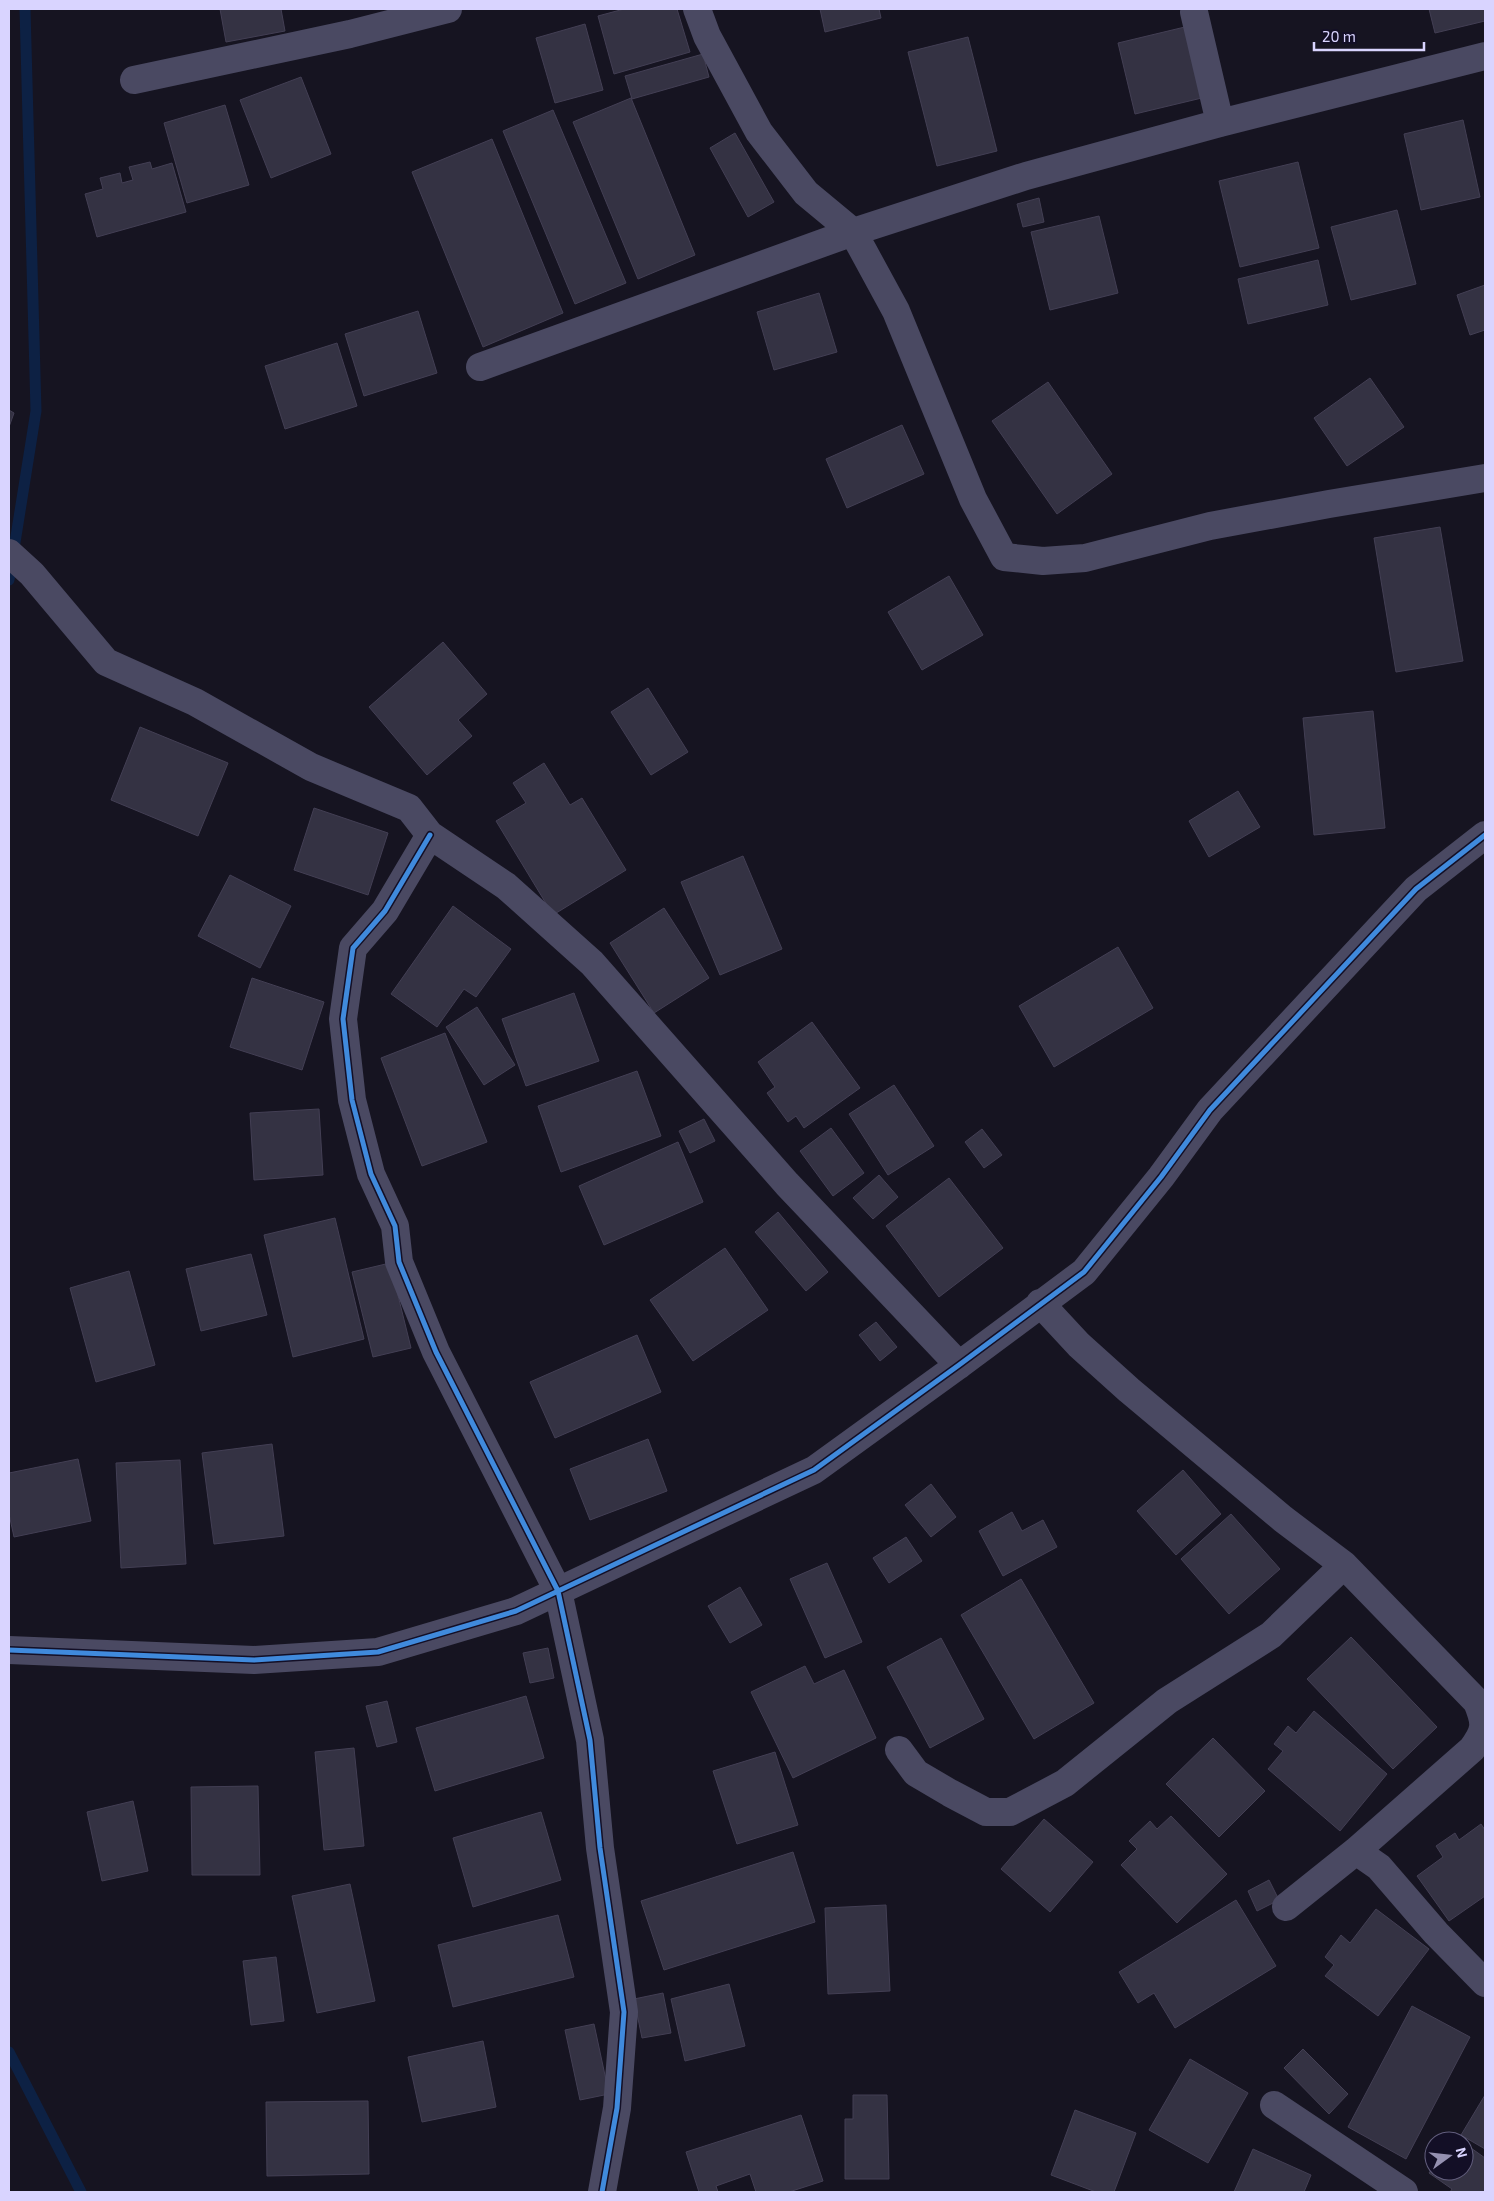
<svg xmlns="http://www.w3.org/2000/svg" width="1494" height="2201" font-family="'Exo 2',sans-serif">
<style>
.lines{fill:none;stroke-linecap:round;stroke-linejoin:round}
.stream{stroke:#0d2144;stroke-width:11}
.building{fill:#343243;stroke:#433f54}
.minor{stroke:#4a4962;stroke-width:28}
.cycleway-casing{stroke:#130f26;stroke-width:8}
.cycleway{stroke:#408adc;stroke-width:5}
</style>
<rect width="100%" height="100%" fill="#161421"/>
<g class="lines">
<!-- stream -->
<path class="stream" d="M 9,580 L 36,411 L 25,9
M 9,2052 L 81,2192"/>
</g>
<!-- building -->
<path class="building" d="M 220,9 L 281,9 L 285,31 L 226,42 Z
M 624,9 L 677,9 L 690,52 L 614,74 L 598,16 Z
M 820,9 L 879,9 L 881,18 L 825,32 Z
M 1429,9 L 1485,9 L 1485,21 L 1435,33 Z
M 585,24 L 603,90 L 555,103 L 536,38 Z
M 1189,26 L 1206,97 L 1135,114 L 1118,43 Z
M 968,37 L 997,151 L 937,166 L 908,52 Z
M 703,54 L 709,77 L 632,99 L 625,76 Z
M 301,77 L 331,154 L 271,178 L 240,100 Z
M 631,98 L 695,255 L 638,279 L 573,122 Z
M 225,105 L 249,185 L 187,203 L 164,123 Z
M 553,110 L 626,283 L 575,304 L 503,131 Z
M 1463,120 L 1480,197 L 1421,210 L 1404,134 Z
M 735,133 L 774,202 L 748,217 L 710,148 Z
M 492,139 L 563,313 L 483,347 L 412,172 Z
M 150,162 L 152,169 L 172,163 L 186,212 L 97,237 L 85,194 L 103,189 L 100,178 L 120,173 L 122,183 L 133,180 L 129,167 Z
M 1298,162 L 1319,248 L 1240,267 L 1219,181 Z
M 1039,198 L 1044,222 L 1023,227 L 1017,204 Z
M 1397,210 L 1416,284 L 1351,300 L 1331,227 Z
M 1099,216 L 1118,293 L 1050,310 L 1031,232 Z
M 1318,260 L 1328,305 L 1248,324 L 1238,279 Z
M 1485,285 L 1485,330 L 1470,335 L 1457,295 Z
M 819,293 L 837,352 L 774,370 L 757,312 Z
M 418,311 L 437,373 L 364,396 L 345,334 Z
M 337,343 L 357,406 L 285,429 L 265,366 Z
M 1370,378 L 1404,427 L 1347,466 L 1314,418 Z
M 1048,382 L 1112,474 L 1057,514 L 992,421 Z
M 9,410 L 14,413 L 9,427 Z
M 902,425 L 924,474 L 847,508 L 826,459 Z
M 1440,527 L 1463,661 L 1396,672 L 1374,538 Z
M 949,576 L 983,635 L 922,670 L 888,612 Z
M 443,642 L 487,694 L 458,720 L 472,736 L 427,775 L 369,707 Z
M 648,688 L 688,752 L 651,775 L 611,712 Z
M 1373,711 L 1385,828 L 1314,835 L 1303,718 Z
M 140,727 L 228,763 L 198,836 L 111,800 Z
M 544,763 L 570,805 L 582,798 L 626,870 L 553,915 L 496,821 L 526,803 L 513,783 Z
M 1238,791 L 1260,827 L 1209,857 L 1189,821 Z
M 314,808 L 388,833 L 368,895 L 294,870 Z
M 743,856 L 782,949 L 720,975 L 681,882 Z
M 230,875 L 291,906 L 260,968 L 198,936 Z
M 453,906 L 511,949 L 476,997 L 464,989 L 437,1027 L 391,994 Z
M 664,908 L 709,978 L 654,1013 L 610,943 Z
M 1118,947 L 1153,1008 L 1054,1067 L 1019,1006 Z
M 252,978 L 324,1002 L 302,1070 L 230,1047 Z
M 574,993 L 599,1061 L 526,1086 L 502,1019 Z
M 477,1007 L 515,1065 L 484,1085 L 446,1027 Z
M 812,1022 L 860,1088 L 804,1128 L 796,1116 L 788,1122 L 767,1093 L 775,1087 L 758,1062 Z
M 445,1033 L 487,1142 L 422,1166 L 381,1058 Z
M 637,1071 L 661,1136 L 561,1172 L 538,1106 Z
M 894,1085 L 934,1146 L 888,1175 L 849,1114 Z
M 319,1109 L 323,1175 L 254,1180 L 250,1113 Z
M 704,1119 L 715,1141 L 690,1153 L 679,1131 Z
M 831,1128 L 864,1173 L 833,1196 L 800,1151 Z
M 982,1129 L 1002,1155 L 984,1168 L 965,1142 Z
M 678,1142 L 703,1202 L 604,1245 L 579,1186 Z
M 879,1175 L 898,1197 L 873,1219 L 853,1198 Z
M 949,1178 L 1003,1248 L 939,1297 L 886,1226 Z
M 778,1212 L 828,1272 L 806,1291 L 755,1232 Z
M 335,1218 L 364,1339 L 293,1357 L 264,1235 Z
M 725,1248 L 768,1310 L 693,1361 L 650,1300 Z
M 251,1254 L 267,1315 L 201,1331 L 186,1269 Z
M 390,1263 L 411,1348 L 373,1357 L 352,1272 Z
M 129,1271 L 155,1365 L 96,1382 L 70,1288 Z
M 876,1322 L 897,1347 L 880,1361 L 859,1335 Z
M 637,1335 L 661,1392 L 555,1438 L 530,1382 Z
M 648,1439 L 667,1491 L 590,1520 L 570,1469 Z
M 272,1444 L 284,1536 L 214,1544 L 202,1453 Z
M 78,1459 L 91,1521 L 14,1537 L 9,1514 L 9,1473 Z
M 180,1460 L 186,1564 L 121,1568 L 116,1463 Z
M 1183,1470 L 1221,1514 L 1176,1555 L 1137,1511 Z
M 931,1484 L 956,1517 L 931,1537 L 905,1505 Z
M 1012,1512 L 1022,1531 L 1043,1520 L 1057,1547 L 1003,1576 L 979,1531 Z
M 1231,1514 L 1280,1569 L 1229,1614 L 1181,1559 Z
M 906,1537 L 922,1561 L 889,1583 L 873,1558 Z
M 827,1563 L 862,1642 L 825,1658 L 790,1579 Z
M 1021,1579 L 1094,1703 L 1034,1739 L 961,1615 Z
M 740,1587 L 762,1625 L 730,1643 L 708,1606 Z
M 1351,1637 L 1437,1727 L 1393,1769 L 1307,1679 Z
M 941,1638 L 984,1719 L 930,1748 L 887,1667 Z
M 548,1648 L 554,1678 L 530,1683 L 523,1653 Z
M 805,1666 L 814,1684 L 844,1670 L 876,1738 L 793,1778 L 751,1692 Z
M 526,1696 L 544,1758 L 435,1791 L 416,1728 Z
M 387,1701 L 397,1742 L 377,1747 L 366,1706 Z
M 1314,1711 L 1387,1774 L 1340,1831 L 1268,1769 L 1283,1751 L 1274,1744 L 1288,1726 L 1296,1733 Z
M 1213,1738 L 1265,1791 L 1219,1837 L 1166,1784 Z
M 354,1748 L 364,1846 L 324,1850 L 315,1752 Z
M 775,1752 L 798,1825 L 737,1844 L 713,1771 Z
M 258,1786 L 260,1875 L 192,1875 L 191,1787 Z
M 133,1801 L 148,1871 L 102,1881 L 87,1812 Z
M 541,1812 L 561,1880 L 473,1907 L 453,1838 Z
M 1171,1816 L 1227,1874 L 1177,1923 L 1121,1865 L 1137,1849 L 1129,1841 L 1150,1821 L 1157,1829 Z
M 1044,1819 L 1093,1862 L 1050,1912 L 1001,1869 Z
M 1481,1824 L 1485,1830 L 1485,1896 L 1449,1921 L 1417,1876 L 1443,1857 L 1436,1846 L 1455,1833 L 1459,1840 Z
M 793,1852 L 815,1922 L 664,1970 L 641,1901 Z
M 1269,1880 L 1279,1900 L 1257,1911 L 1248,1891 Z
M 350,1884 L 375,2001 L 317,2013 L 292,1896 Z
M 1236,1900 L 1276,1966 L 1175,2028 L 1154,1993 L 1138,2003 L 1119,1972 Z
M 886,1905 L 890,1991 L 828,1994 L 825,1908 Z
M 1376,1909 L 1429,1949 L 1378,2016 L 1325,1976 L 1334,1965 L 1325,1957 L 1341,1935 L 1350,1943 Z
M 558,1915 L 574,1977 L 453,2007 L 438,1945 Z
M 276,1957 L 284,2021 L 251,2025 L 243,1961 Z
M 729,1984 L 745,2046 L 685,2061 L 671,1999 Z
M 663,1993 L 671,2033 L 642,2038 L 634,1999 Z
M 1412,2006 L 1470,2037 L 1406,2159 L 1348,2127 Z
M 594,2024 L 609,2094 L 580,2100 L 565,2030 Z
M 483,2041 L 496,2107 L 422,2122 L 408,2057 Z
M 1303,2049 L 1348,2094 L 1329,2114 L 1284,2068 Z
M 1190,2059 L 1248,2093 L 1208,2163 L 1149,2130 Z
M 853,2095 L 887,2095 L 889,2179 L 845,2179 L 845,2119 L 853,2119 Z
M 1485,2095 L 1485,2149 L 1461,2135 Z
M 368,2101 L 369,2174 L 267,2176 L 266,2102 Z
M 1075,2110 L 1136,2133 L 1114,2192 L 1096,2192 L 1051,2175 Z
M 801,2115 L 823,2181 L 789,2192 L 756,2192 L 750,2174 L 716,2186 L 718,2192 L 699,2192 L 686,2152 Z
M 1464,2143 L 1485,2158 L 1485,2192 L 1450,2192 L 1452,2189 L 1429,2173 L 1434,2166 L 1434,2171 L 1464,2171 Z
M 1253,2149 L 1311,2175 L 1304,2192 L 1234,2192 Z"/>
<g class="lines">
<!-- minor -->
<path class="minor" d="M 697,9 L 707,36 L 759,132 L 806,193 L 853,232 L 896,311 L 973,499 L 1004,557 L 1043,561 L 1085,558 L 1210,526 L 1329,504 L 1485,478
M 1194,12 L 1220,123
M 134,80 L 350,34 L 448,9
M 480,367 L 853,232 L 1026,176 L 1220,123 L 1485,56
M 9,553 L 32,574 L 106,662 L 195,702 L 311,767 L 409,808 L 430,835 L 506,886 L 592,963 L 787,1184 L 959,1365
M 430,835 L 385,911 L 353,948 L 343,1019 L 352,1100 L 371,1174 L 395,1226 L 399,1262 L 436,1352 L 558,1591 L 590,1740 L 600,1848 L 624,2012 L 617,2108 L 602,2192
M 1040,1303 L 1079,1345 L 1129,1390 L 1283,1519 L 1344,1565 L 1477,1702 C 1486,1724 1486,1730 1472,1749 L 1356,1851 L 1379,1867 L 1436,1933 L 1485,1983
M 9,1650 L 254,1660 L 378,1652 L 516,1611 L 814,1470 L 959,1365 L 1084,1272 L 1161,1177 L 1210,1110 L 1416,889 L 1485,835
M 899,1750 L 916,1773 L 950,1793 L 986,1812 L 1010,1812 L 1065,1783 L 1167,1701 L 1271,1635 L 1344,1565
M 1286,1907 L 1356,1851
M 1274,2105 L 1404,2192"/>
<defs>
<path id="cycleway" d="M 430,835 L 385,911 L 353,948 L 343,1019 L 352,1100 L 371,1174 L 395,1226 L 399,1262 L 436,1352 L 558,1591 L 590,1740 L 600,1848 L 624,2012 L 617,2108 L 602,2192
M 9,1650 L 254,1660 L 378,1652 L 516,1611 L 814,1470 L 959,1365 L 1084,1272 L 1161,1177 L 1210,1110 L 1416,889 L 1485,835"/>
</defs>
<!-- cycleway casing -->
<use href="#cycleway" class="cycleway-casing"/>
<!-- cycleway -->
<use href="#cycleway" class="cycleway"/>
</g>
<!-- border -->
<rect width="1494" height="2201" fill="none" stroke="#d9d4ff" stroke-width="20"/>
<!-- north arrow -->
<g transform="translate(1449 2156) rotate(75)"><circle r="24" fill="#130f26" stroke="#625e7d"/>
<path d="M0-4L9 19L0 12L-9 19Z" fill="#9591b1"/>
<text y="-8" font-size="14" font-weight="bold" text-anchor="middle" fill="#d9d4ff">N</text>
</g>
<!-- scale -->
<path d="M1314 42v8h110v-8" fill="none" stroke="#d9d4ff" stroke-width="2.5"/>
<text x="1322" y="42" font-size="15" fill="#d9d4ff" stroke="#130f26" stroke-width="4" paint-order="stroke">20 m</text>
</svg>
